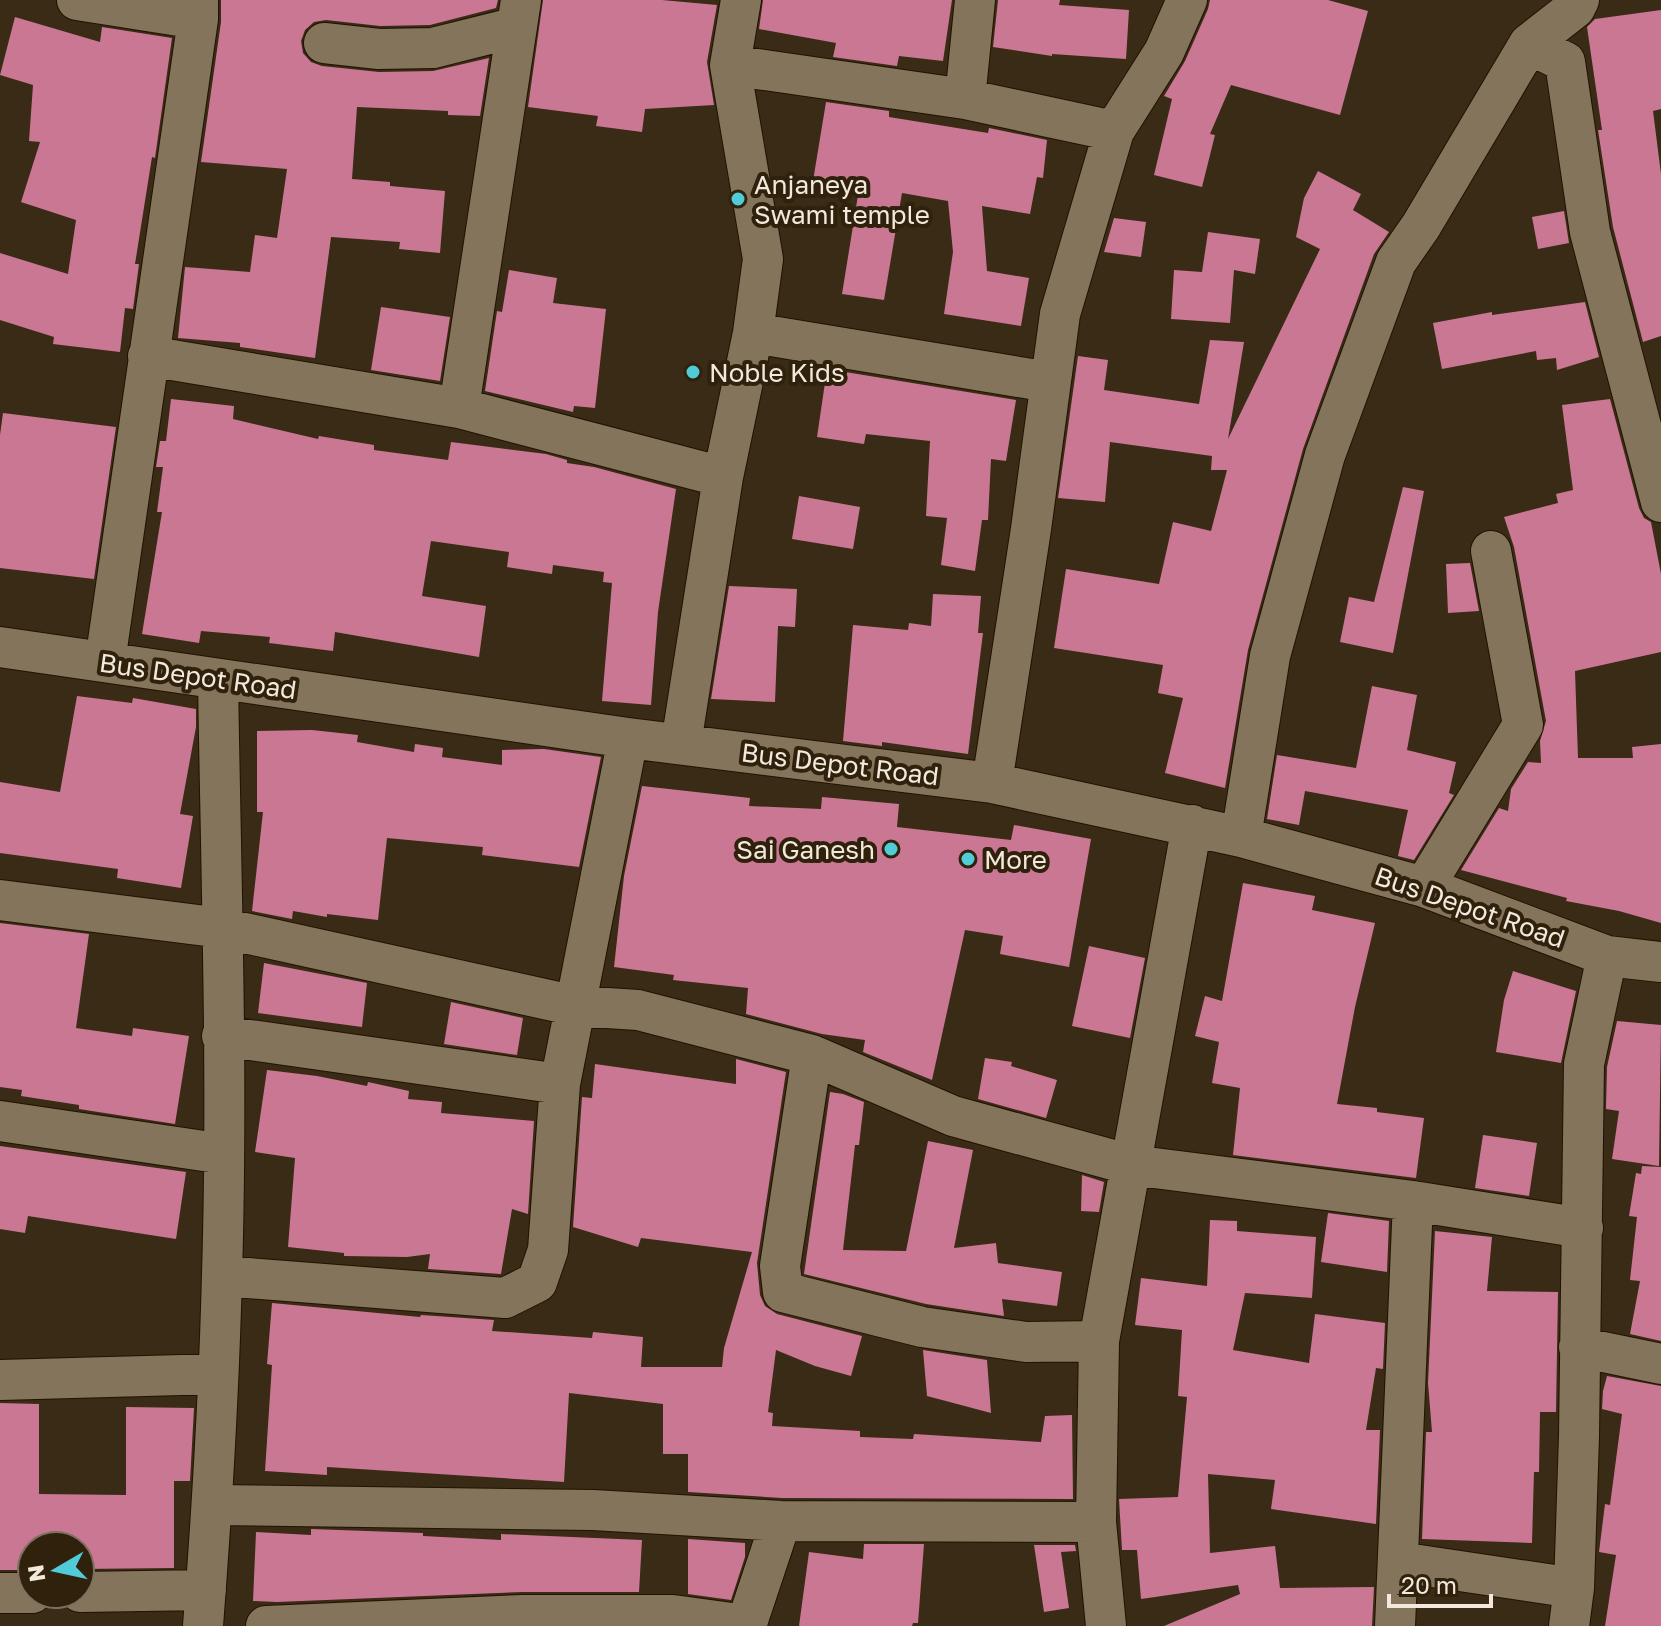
<svg xmlns="http://www.w3.org/2000/svg" width="1661" height="1626" font-family="'Golos Text',sans-serif">
<style>
.building{fill:#ca7794}
.lines{fill:none;stroke-linecap:round;stroke-linejoin:round}
.minor-casing{stroke:#201301;stroke-width:42}
.minor{stroke:#85745c;stroke-width:40}
.poi-dot{fill:#52cbd8;stroke:#2f210b;stroke-width:3}
.labels{text-anchor:middle;dominant-baseline:central;stroke-width:8;stroke-linejoin:round;paint-order:stroke}
.poi-label{font-size:26px;fill:#f2e8db;stroke:#2f210b;text-anchor:start}
.street-label{font-size:26px;fill:#f2e8db;stroke:#2f210b}
</style>
<rect width="100%" height="100%" fill="#392b15"/>
<!-- building -->
<path class="building" d="M 221,0 L 498,0 L 496,8 L 430,25 L 380,26 L 326,20 L 314,22 L 305,30 L 301,41 L 303,53 L 311,62 L 322,66 L 379,72 L 433,71 L 489,58 L 480,116 L 448,115 L 448,111 L 357,107 L 352,179 L 390,182 L 390,186 L 445,191 L 440,253 L 399,249 L 400,242 L 331,237 L 315,358 L 240,347 L 240,343 L 178,338 L 185,267 L 250,272 L 255,235 L 277,238 L 287,169 L 201,162 L 221,22 Z
M 543,0 L 662,0 L 717,5 L 707,62 L 714,105 L 645,109 L 642,132 L 596,126 L 598,116 L 528,107 Z
M 763,0 L 952,0 L 943,61 L 899,56 L 897,66 L 833,57 L 836,43 L 759,29 Z
M 998,0 L 1060,0 L 1059,5 L 1129,10 L 1126,59 L 1052,54 L 1052,56 L 993,47 Z
M 1210,0 L 1328,0 L 1368,11 L 1340,115 L 1231,85 L 1210,134 L 1215,135 L 1202,187 L 1154,175 L 1172,99 L 1164,96 L 1185,61 L 1208,9 Z
M 1661,10 L 1661,109 L 1653,111 L 1661,174 L 1661,336 L 1643,342 L 1613,227 L 1598,130 L 1602,130 L 1587,27 L 1595,19 Z
M 15,17 L 100,42 L 102,27 L 172,38 L 155,158 L 152,157 L 135,264 L 139,264 L 133,309 L 125,308 L 120,352 L 53,344 L 54,337 L 0,320 L 0,253 L 68,274 L 76,220 L 21,202 L 40,142 L 29,141 L 33,85 L 0,75 Z
M 826,102 L 889,111 L 889,117 L 988,133 L 989,128 L 1047,140 L 1043,178 L 1037,177 L 1030,214 L 982,206 L 987,271 L 1029,278 L 1021,326 L 944,314 L 953,252 L 948,201 L 902,193 L 884,300 L 842,294 L 858,195 L 812,187 Z
M 1318,171 L 1361,194 L 1353,210 L 1389,232 L 1374,254 L 1303,449 L 1248,650 L 1225,788 L 1165,773 L 1183,698 L 1158,693 L 1163,665 L 1054,648 L 1066,569 L 1159,584 L 1173,522 L 1211,531 L 1227,470 L 1211,470 L 1212,456 L 1110,442 L 1105,502 L 1058,498 L 1078,356 L 1108,360 L 1104,390 L 1199,404 L 1210,340 L 1244,342 L 1228,439 L 1320,249 L 1296,237 L 1304,198 Z
M 1564,211 L 1569,243 L 1538,249 L 1532,217 Z
M 1114,218 L 1146,222 L 1141,257 L 1104,252 Z
M 1208,232 L 1260,239 L 1255,274 L 1234,270 L 1230,323 L 1171,319 L 1174,270 L 1202,272 Z
M 509,270 L 557,278 L 553,303 L 606,309 L 595,408 L 574,406 L 573,412 L 485,391 L 497,311 L 502,312 Z
M 1585,302 L 1599,357 L 1557,370 L 1556,358 L 1537,360 L 1536,351 L 1442,369 L 1433,323 L 1492,312 L 1492,315 Z
M 381,307 L 450,317 L 440,381 L 371,370 Z
M 827,369 L 1016,400 L 1006,461 L 991,459 L 988,520 L 982,520 L 975,571 L 941,565 L 947,518 L 926,516 L 930,441 L 866,434 L 864,444 L 817,437 Z
M 171,399 L 234,406 L 233,419 L 318,439 L 319,436 L 374,445 L 374,450 L 448,460 L 451,442 L 546,454 L 567,460 L 567,463 L 594,467 L 676,489 L 658,612 L 651,705 L 602,701 L 612,583 L 603,582 L 604,572 L 553,565 L 552,574 L 507,567 L 509,552 L 431,541 L 422,596 L 486,606 L 479,657 L 335,632 L 333,651 L 269,643 L 270,637 L 201,631 L 199,643 L 142,634 L 162,512 L 157,512 L 163,467 L 156,467 L 160,441 L 166,441 Z
M 1610,399 L 1639,508 L 1644,518 L 1651,522 L 1661,574 L 1661,652 L 1575,671 L 1578,758 L 1633,758 L 1632,747 L 1661,744 L 1661,923 L 1619,911 L 1566,901 L 1567,898 L 1461,870 L 1499,808 L 1508,811 L 1511,789 L 1528,762 L 1541,763 L 1540,741 L 1546,721 L 1514,547 L 1504,517 L 1558,503 L 1556,494 L 1573,490 L 1562,405 Z
M 3,413 L 116,427 L 94,579 L 0,568 L 0,435 Z
M 1403,487 L 1424,491 L 1393,653 L 1340,642 L 1349,597 L 1374,602 Z
M 799,496 L 860,507 L 853,549 L 792,539 Z
M 1470,563 L 1479,611 L 1448,613 L 1446,564 Z
M 729,586 L 797,589 L 795,627 L 778,626 L 775,702 L 711,699 Z
M 933,594 L 981,596 L 978,633 L 983,633 L 968,754 L 882,742 L 882,746 L 843,741 L 853,625 L 908,630 L 909,623 L 931,626 Z
M 1372,686 L 1417,695 L 1407,750 L 1456,762 L 1449,793 L 1454,795 L 1414,860 L 1398,856 L 1408,810 L 1305,791 L 1299,825 L 1267,819 L 1277,755 L 1356,768 Z
M 77,696 L 132,703 L 133,698 L 196,709 L 196,727 L 180,814 L 193,816 L 181,888 L 117,878 L 118,869 L 0,853 L 0,782 L 60,792 Z
M 312,730 L 358,735 L 357,742 L 414,752 L 415,744 L 443,748 L 442,757 L 502,765 L 502,750 L 544,749 L 601,757 L 579,867 L 482,855 L 483,847 L 387,838 L 378,920 L 327,914 L 327,917 L 293,911 L 292,919 L 252,911 L 263,812 L 257,812 L 257,731 Z
M 642,786 L 750,798 L 749,806 L 821,809 L 822,797 L 899,804 L 897,827 L 1011,840 L 1014,825 L 1091,839 L 1069,967 L 1000,954 L 1003,936 L 965,930 L 932,1080 L 863,1052 L 865,1040 L 822,1034 L 746,1014 L 748,988 L 673,980 L 674,975 L 614,967 L 624,876 Z
M 1243,883 L 1315,896 L 1312,910 L 1375,923 L 1355,1007 L 1337,1104 L 1377,1108 L 1377,1112 L 1424,1118 L 1416,1178 L 1233,1155 L 1240,1088 L 1212,1083 L 1219,1042 L 1195,1036 L 1205,996 L 1222,1001 Z
M 0,923 L 89,934 L 76,1028 L 132,1036 L 133,1028 L 189,1036 L 175,1124 L 79,1109 L 79,1105 L 21,1096 L 22,1090 L 0,1087 Z
M 1089,946 L 1145,958 L 1130,1038 L 1072,1026 Z
M 264,963 L 367,983 L 362,1027 L 258,1013 Z
M 1513,971 L 1576,991 L 1561,1063 L 1496,1052 L 1504,1000 Z
M 451,1002 L 523,1018 L 517,1055 L 444,1044 Z
M 1617,1021 L 1661,1025 L 1659,1166 L 1612,1159 L 1619,1111 L 1606,1109 L 1607,1067 Z
M 985,1058 L 1012,1062 L 1011,1066 L 1057,1080 L 1046,1118 L 978,1099 Z
M 736,1059 L 786,1072 L 757,1263 L 760,1295 L 765,1306 L 777,1314 L 862,1336 L 851,1376 L 815,1366 L 776,1350 L 768,1412 L 773,1413 L 772,1426 L 860,1431 L 860,1437 L 913,1439 L 914,1434 L 1041,1442 L 1045,1416 L 1072,1415 L 1073,1499 L 782,1498 L 688,1492 L 688,1454 L 663,1454 L 663,1404 L 569,1393 L 564,1482 L 327,1467 L 327,1475 L 265,1471 L 272,1365 L 267,1364 L 272,1303 L 420,1317 L 421,1315 L 494,1320 L 492,1331 L 592,1338 L 593,1332 L 643,1337 L 641,1367 L 722,1367 L 724,1348 L 752,1252 L 641,1238 L 638,1247 L 573,1227 L 582,1097 L 592,1098 L 595,1064 L 736,1084 Z
M 267,1070 L 317,1076 L 367,1086 L 368,1082 L 409,1091 L 408,1099 L 442,1102 L 441,1113 L 534,1121 L 528,1214 L 512,1209 L 501,1274 L 428,1269 L 430,1254 L 407,1257 L 344,1256 L 344,1253 L 288,1247 L 295,1158 L 255,1152 Z
M 830,1092 L 843,1094 L 864,1102 L 859,1145 L 855,1145 L 843,1250 L 906,1251 L 928,1141 L 973,1150 L 954,1248 L 996,1243 L 998,1263 L 1062,1272 L 1057,1306 L 1002,1299 L 1004,1316 L 926,1304 L 804,1274 Z
M 1483,1135 L 1537,1143 L 1529,1196 L 1475,1188 Z
M 0,1146 L 186,1172 L 176,1239 L 28,1216 L 25,1233 L 0,1229 Z
M 1642,1166 L 1661,1167 L 1661,1341 L 1630,1334 L 1640,1281 L 1630,1280 L 1637,1217 L 1629,1216 L 1636,1173 L 1641,1174 Z
M 1082,1175 L 1104,1182 L 1099,1212 L 1081,1211 Z
M 1328,1213 L 1389,1221 L 1387,1272 L 1321,1262 Z
M 1210,1220 L 1237,1221 L 1237,1231 L 1316,1237 L 1312,1298 L 1245,1293 L 1233,1350 L 1309,1363 L 1315,1314 L 1385,1323 L 1383,1369 L 1376,1368 L 1366,1430 L 1380,1430 L 1376,1524 L 1271,1509 L 1275,1480 L 1208,1474 L 1210,1553 L 1275,1546 L 1280,1588 L 1374,1587 L 1372,1626 L 1164,1626 L 1240,1594 L 1238,1585 L 1141,1599 L 1137,1550 L 1122,1550 L 1119,1499 L 1178,1497 L 1187,1397 L 1178,1396 L 1182,1330 L 1135,1325 L 1141,1278 L 1207,1286 Z
M 1435,1231 L 1492,1237 L 1487,1291 L 1558,1292 L 1556,1412 L 1540,1412 L 1539,1472 L 1534,1472 L 1532,1543 L 1422,1539 L 1426,1432 L 1432,1432 L 1428,1383 Z
M 923,1350 L 987,1360 L 991,1413 L 927,1396 Z
M 1607,1376 L 1661,1386 L 1661,1626 L 1605,1626 L 1616,1555 L 1599,1552 L 1605,1504 L 1610,1505 L 1622,1414 L 1602,1409 L 1603,1391 Z
M 0,1403 L 39,1404 L 39,1494 L 126,1495 L 126,1407 L 194,1408 L 190,1481 L 174,1481 L 174,1568 L 80,1569 L 80,1546 L 32,1546 L 32,1570 L 0,1570 Z
M 311,1529 L 423,1533 L 423,1536 L 501,1540 L 501,1534 L 642,1540 L 639,1592 L 522,1592 L 277,1602 L 253,1601 L 256,1532 L 311,1535 Z
M 688,1539 L 745,1543 L 745,1557 L 731,1600 L 688,1594 Z
M 864,1544 L 924,1544 L 918,1623 L 913,1623 L 912,1626 L 799,1626 L 809,1552 L 863,1559 Z
M 1034,1545 L 1075,1545 L 1076,1551 L 1061,1552 L 1069,1608 L 1044,1612 Z"/>
<g class="lines">
<defs>
<path id="minor" d="M 77,0 L 198,19
M 324,43 L 379,49 L 433,48 L 517,27
M 1529,44 L 1565,62 L 1590,232 L 1661,502
M 730,65 L 965,99 L 1114,131
M 965,99 L 975,0
M 753,333 L 1049,382
M 148,356 L 459,408 L 723,477
M 459,408 L 521,0
M 0,647 L 628,738 L 992,783 L 1241,837 L 1424,887 L 1607,956 L 1661,962
M 105,662 L 198,19 L 198,0
M 681,744 L 723,477 L 753,333 L 763,259 L 730,65 L 741,0
M 992,783 L 1031,529 L 1060,314 L 1114,131 L 1164,52 L 1187,0
M 1241,837 L 1270,656 L 1325,455 L 1396,262 L 1421,226 L 1529,44 L 1575,8 L 1579,0
M 1424,887 L 1523,725 L 1491,551
M 0,900 L 222,928 L 576,1006 L 638,1010 L 812,1055 L 780,1266 L 783,1292 L 922,1327 L 1026,1342 L 1099,1341
M 222,1036 L 560,1084
M 812,1055 L 953,1116 L 1131,1165 L 1413,1201 L 1583,1228
M 0,1121 L 224,1154
M 222,1276 L 505,1298 L 537,1282 L 548,1250 L 560,1084 L 628,738
M 1579,1347 L 1661,1364
M 0,1380 L 218,1374
M 213,1505 L 593,1510 L 781,1521 L 1096,1522
M 1399,1562 L 1574,1588
M 80,1592 L 206,1590
M 0,1593 L 32,1593
M 203,1626 C 212,1509 219,1392 222,1274 C 228,1076 221,877 218,679
M 266,1626 L 523,1615 L 673,1615 L 746,1625
M 746,1626 L 781,1521
M 1106,1626 L 1096,1522 L 1099,1341 L 1192,825
M 1395,1626 L 1413,1201
M 1569,1626 L 1574,1588 L 1579,1436 L 1584,1064 L 1607,956"/>
</defs>
<!-- minor casing -->
<use href="#minor" class="minor-casing"/>
<!-- minor -->
<use href="#minor" class="minor"/>
</g>
<!-- markers -->
<g class="poi-dot">
<circle cx="738" cy="199" r="8"/>
<circle cx="693" cy="372" r="8"/>
<circle cx="891" cy="849" r="8"/>
<circle cx="968" cy="859" r="8"/>
</g>
<g class="labels">
<!-- poi labels -->
<g class="poi-label">
<text x="754" y="184">Anjaneya<tspan x="754" dy="30">Swami temple</tspan></text>
<text x="709" y="372">Noble Kids</text>
<text x="875" y="849" text-anchor="end">Sai Ganesh</text>
<text x="984" y="859">More</text>
</g>
<!-- street labels -->
<g class="street-label">
<text transform="translate(198 676) rotate(8)">Bus Depot Road</text>
<text transform="translate(840 764) rotate(7)">Bus Depot Road</text>
<text transform="translate(1470 907) rotate(19)">Bus Depot Road</text>
</g>
</g>
<!-- north arrow -->
<g transform="translate(56 1570) rotate(261)"><circle r="38" fill="#2f210b" stroke="#7d715e" stroke-width="2"/>
<path d="M0-6L14 30L0 20L-14 30Z" fill="#52cbd8"/>
<text y="-12" font-size="22" font-weight="bold" text-anchor="middle" fill="#f2e8db">N</text>
</g>
<!-- scale -->
<path d="M1389 1594v12h102v-12" fill="none" stroke="#f2e8db" stroke-width="4"/>
<text x="1401" y="1594" font-size="24" fill="#f2e8db" stroke="#2f210b" stroke-width="6" paint-order="stroke">20 m</text>
</svg>
